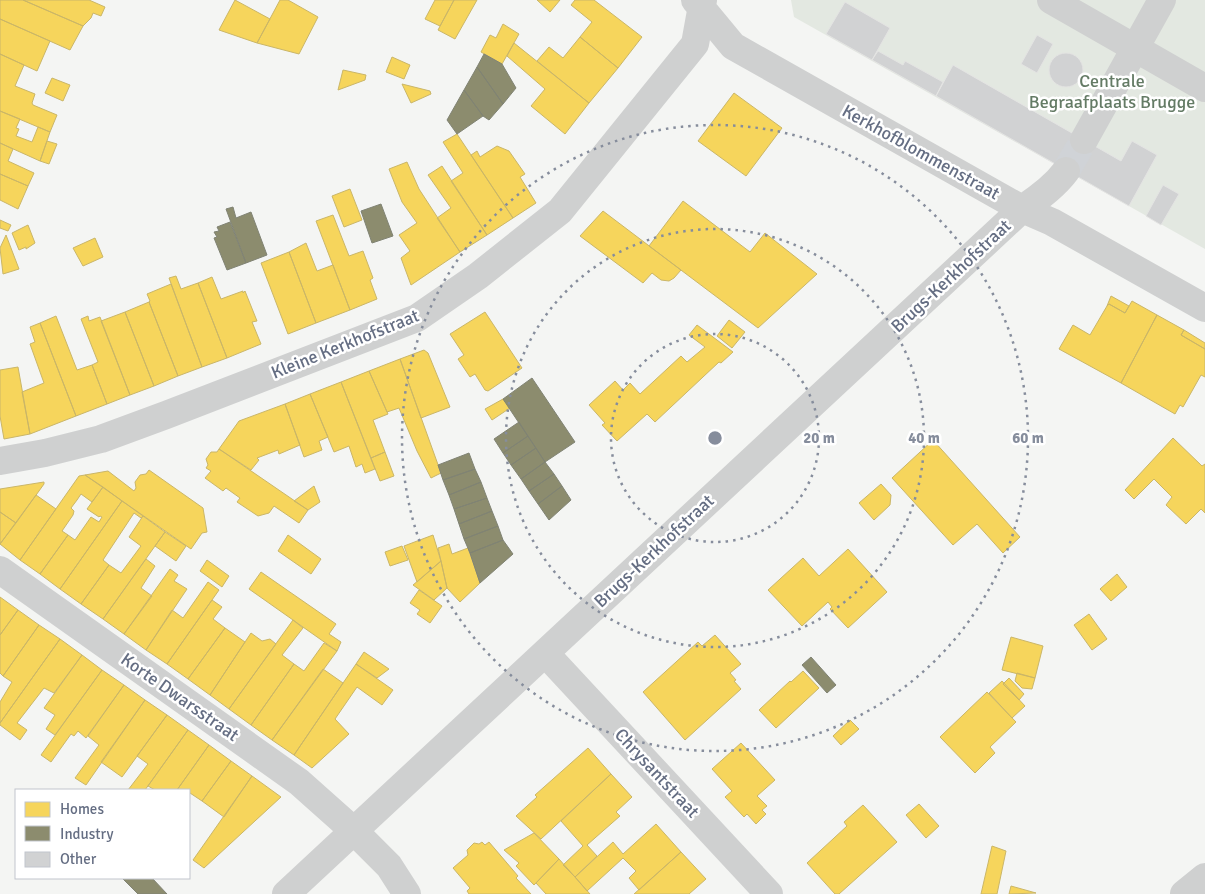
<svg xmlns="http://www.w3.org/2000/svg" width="1205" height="894" font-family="Signika,sans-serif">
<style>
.green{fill:#e3e8e1}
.homes{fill:#f6d55c;stroke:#cab668}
.industry{fill:#8c8c6e;stroke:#808374}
.building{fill:#d1d2d3;stroke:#e4e4e3}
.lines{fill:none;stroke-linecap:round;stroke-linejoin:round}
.minor-tunnel{stroke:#d0d3d7;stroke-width:28;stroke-dasharray:28 14;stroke-linecap:butt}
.minor{stroke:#cfd0d0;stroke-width:28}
.ring{fill:none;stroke:#868d9c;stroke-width:2.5;stroke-dasharray:2.5 5}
.labels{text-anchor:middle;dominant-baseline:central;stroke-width:5;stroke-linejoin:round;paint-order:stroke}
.park-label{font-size:18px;fill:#647b65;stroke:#fff}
.street-label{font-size:18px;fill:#656e83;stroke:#fff}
.centre{fill:#868d9c;stroke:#fff;stroke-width:2.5}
.ring-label{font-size:15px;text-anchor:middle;font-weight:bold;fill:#868d9c;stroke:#fff;stroke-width:5;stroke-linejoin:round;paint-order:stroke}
</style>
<rect width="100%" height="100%" fill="#f4f5f3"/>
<!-- green -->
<path class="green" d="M 791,0 L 1205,0 L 1205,249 L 794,17 Z"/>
<!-- homes -->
<path class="homes" d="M 0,0 L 23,0 L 83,26 L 70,50 L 0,19 Z
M 23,0 L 89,0 L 105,7 L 101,16 L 93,13 L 91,18 L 83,26 Z
M 235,0 L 270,19 L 257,43 L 219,30 Z
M 280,0 L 288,0 L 318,17 L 299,54 L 257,43 Z
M 435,0 L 454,0 L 440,26 L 425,19 Z
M 454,0 L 477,0 L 455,39 L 438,30 Z
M 537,0 L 560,0 L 550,12 Z
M 575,0 L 594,0 L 642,37 L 618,68 L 580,37 L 592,22 L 571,5 Z
M 0,19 L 50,41 L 37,71 L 0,54 Z
M 503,24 L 519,34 L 502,64 L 481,52 L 490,35 L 496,38 Z
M 580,37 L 618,68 L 589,103 L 537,61 L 549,47 L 563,58 Z
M 514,43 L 589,103 L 565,134 L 531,106 L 545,89 L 507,56 Z
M 0,54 L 24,65 L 15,86 L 35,94 L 32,103 L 33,105 L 57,115 L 50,132 L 0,111 Z
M 392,57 L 410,65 L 404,79 L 386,72 Z
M 343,70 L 366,75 L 365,80 L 338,90 Z
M 52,78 L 70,85 L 63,101 L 45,93 Z
M 402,84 L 430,91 L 431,94 L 411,103 Z
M 734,93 L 782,128 L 746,176 L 698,141 Z
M 0,111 L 20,119 L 16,128 L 19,129 L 16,136 L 32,142 L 38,127 L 50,132 L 40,161 L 0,143 Z
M 457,134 L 513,218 L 487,235 L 451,181 L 463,173 L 443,142 Z
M 47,141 L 57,144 L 49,164 L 40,161 Z
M 0,143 L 13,149 L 8,161 L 34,173 L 28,186 L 0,174 Z
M 497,146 L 509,151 L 525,174 L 520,177 L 536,203 L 513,218 L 471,155 L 477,151 L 480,157 Z
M 407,162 L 419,189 L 460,252 L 411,285 L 401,258 L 410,251 L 399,235 L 417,223 L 402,202 L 389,169 Z
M 442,166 L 487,235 L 460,252 L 437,218 L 451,208 L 428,175 Z
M 0,174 L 28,186 L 18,209 L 0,200 Z
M 350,189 L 362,220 L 344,227 L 332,196 Z
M 683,201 L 750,252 L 765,233 L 817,274 L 758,328 L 649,246 Z
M 603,211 L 681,270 L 674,278 L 669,281 L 661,280 L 652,273 L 643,283 L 580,236 Z
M 333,215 L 349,256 L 363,251 L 373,278 L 370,280 L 377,299 L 350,310 L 316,221 Z
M 0,220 L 11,225 L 8,231 L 0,228 Z
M 28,225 L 35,243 L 26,249 L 26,247 L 19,250 L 12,233 Z
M 6,235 L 19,269 L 3,274 L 0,248 Z
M 95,238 L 103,257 L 83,266 L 73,248 Z
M 306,243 L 317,271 L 333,265 L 350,310 L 316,323 L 289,252 Z
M 289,252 L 316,323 L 288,334 L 261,263 Z
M 176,276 L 181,289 L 198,283 L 227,358 L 202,367 L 169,278 Z
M 212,277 L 221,299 L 243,291 L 243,293 L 245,291 L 257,321 L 252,322 L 261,344 L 227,358 L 198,283 Z
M 171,284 L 202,367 L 178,376 L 149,302 L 150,301 L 147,294 Z
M 1111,296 L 1129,306 L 1125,313 L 1109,304 L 1107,306 Z
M 1132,301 L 1157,315 L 1121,383 L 1059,349 L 1073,325 L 1090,335 L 1107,306 L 1109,304 L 1125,313 Z
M 149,302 L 178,376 L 154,386 L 125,312 Z
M 125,312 L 154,386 L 130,395 L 101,321 Z
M 485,312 L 522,368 L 488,391 L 485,390 L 475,374 L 470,377 L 458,359 L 464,355 L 450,334 Z
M 1157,315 L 1184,330 L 1181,335 L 1205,349 L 1205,377 L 1201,375 L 1183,407 L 1180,405 L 1175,414 L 1121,383 Z
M 56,316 L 77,370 L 92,365 L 107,404 L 76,416 L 40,323 Z
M 88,316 L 89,321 L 100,317 L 130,395 L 107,404 L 92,365 L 98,362 L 81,319 Z
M 729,320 L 745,332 L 732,348 L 717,336 Z
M 40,323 L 76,416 L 30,434 L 22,392 L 44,383 L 30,344 L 35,342 L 30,327 Z
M 697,325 L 733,352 L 721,363 L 719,362 L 655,422 L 647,414 L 617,441 L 602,425 L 605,423 L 589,405 L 615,381 L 623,390 L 630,383 L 640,394 L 681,356 L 687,362 L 705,347 L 689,335 Z
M 1184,330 L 1205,343 L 1205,349 L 1181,335 Z
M 424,350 L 428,353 L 450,407 L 421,418 L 400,359 Z
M 400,359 L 441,473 L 431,478 L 417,451 L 399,408 L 387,412 L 369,371 Z
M 18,367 L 30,434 L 4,439 L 0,416 L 0,370 Z
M 369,371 L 388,414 L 373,420 L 385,452 L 371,458 L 341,382 Z
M 341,382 L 375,469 L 365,473 L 362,464 L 356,467 L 349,446 L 334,452 L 310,394 Z
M 310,394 L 328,437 L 319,441 L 322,450 L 304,457 L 285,404 Z
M 503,399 L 510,408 L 492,420 L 485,409 Z
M 285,404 L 300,445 L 279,454 L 278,450 L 257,458 L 259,460 L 251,470 L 219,449 L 239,421 Z
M 1173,438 L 1202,466 L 1205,464 L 1205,513 L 1201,509 L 1186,524 L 1166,505 L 1172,497 L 1154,479 L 1134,499 L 1125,490 Z
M 933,440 L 1020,537 L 1003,553 L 977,524 L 953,545 L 892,478 Z
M 219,449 L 308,510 L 299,523 L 274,506 L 269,513 L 258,516 L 237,502 L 240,498 L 226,488 L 223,491 L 205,478 L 211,471 L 206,468 L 208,465 L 206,459 L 211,452 L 217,452 Z
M 385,452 L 394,476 L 380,481 L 371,458 Z
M 149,470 L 203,508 L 207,532 L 202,533 L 191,549 L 85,475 L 108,471 L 134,491 L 136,488 L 135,482 L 140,475 L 146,474 Z
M 85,475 L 103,487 L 92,502 L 81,494 L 77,500 L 71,508 L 74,511 L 73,515 L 62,531 L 68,535 L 40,574 L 20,560 L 79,476 Z
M 44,482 L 44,484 L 16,523 L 0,512 L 0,489 Z
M 881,484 L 891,495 L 890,505 L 874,520 L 859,503 Z
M 314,486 L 320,502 L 308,510 L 294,501 Z
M 103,487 L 122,501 L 60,589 L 40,574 L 68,535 L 75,540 L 91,517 L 99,522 L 102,517 L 100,516 L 99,517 L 87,509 Z
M 36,495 L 56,509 L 20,560 L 0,544 Z
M 122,501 L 143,516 L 141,518 L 134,513 L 103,560 L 109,565 L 81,604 L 60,589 Z
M 0,512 L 16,523 L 0,544 Z
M 143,516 L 165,532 L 103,619 L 81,604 L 109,565 L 121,573 L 141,546 L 129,537 Z
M 165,532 L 186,546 L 176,561 L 155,546 Z
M 288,535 L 321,559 L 311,574 L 278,551 Z
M 433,535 L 441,561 L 417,582 L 404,546 Z
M 449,544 L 452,554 L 468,548 L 480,583 L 460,602 L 447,588 L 438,548 Z
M 402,546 L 408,560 L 390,566 L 385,552 Z
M 848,549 L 887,592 L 848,628 L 830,609 L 832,607 L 828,602 L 802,626 L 768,590 L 803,558 L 819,576 Z
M 146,559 L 155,566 L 141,588 L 152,596 L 124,634 L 103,619 Z
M 207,560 L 229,576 L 222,587 L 200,571 Z
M 441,561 L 447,588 L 434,600 L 413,585 Z
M 170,569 L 178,575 L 174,581 L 187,589 L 146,650 L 124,634 Z
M 261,572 L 336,624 L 329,634 L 341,642 L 337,651 L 249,589 Z
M 1117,574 L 1127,587 L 1111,601 L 1100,589 Z
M 208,582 L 219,590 L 167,664 L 146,650 L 172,610 L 183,618 Z
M 419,590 L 442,606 L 430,623 L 417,614 L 420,610 L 410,603 Z
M 0,597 L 18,610 L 0,635 Z
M 212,600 L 222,607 L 213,619 L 225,628 L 188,679 L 167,664 Z
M 18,610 L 39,625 L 3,676 L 0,673 L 0,635 Z
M 1089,614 L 1107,639 L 1092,650 L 1074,625 Z
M 293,620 L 303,628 L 282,655 L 294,664 L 251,725 L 229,709 Z
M 39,625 L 60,639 L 0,723 L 0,702 L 12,682 L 3,676 Z
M 225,628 L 245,642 L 210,695 L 188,679 Z
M 251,633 L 262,641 L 270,639 L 276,644 L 229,709 L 210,695 Z
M 715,635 L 741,664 L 730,673 L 736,680 L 734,681 L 741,689 L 685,740 L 643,692 L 698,642 L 702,646 Z
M 1011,637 L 1043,646 L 1035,678 L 1002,670 Z
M 60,639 L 82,655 L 54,693 L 44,688 L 17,723 L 27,730 L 20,740 L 0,725 L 0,723 Z
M 324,643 L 337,651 L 272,740 L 251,725 L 294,664 L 304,671 Z
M 364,652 L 389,669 L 377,678 L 356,664 Z
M 82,655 L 102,670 L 55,735 L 46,729 L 55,715 L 44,708 Z
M 356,664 L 393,690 L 382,705 L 357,687 L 335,719 L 349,734 L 312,768 L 294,755 Z
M 323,669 L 343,683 L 294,755 L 272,740 Z
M 102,670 L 124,685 L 86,738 L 78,731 L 74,736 L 71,734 L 51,762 L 41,755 Z
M 803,671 L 819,688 L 776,728 L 759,710 L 790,681 L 791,682 Z
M 1017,673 L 1035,678 L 1032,689 L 1022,688 L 1015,681 Z
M 1009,678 L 1024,694 L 1019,700 L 1003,684 Z
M 1002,681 L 1025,706 L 1012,718 L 989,693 Z
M 124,685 L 145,700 L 86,785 L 75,778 L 99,745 L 88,736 Z
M 987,692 L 1016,722 L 990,747 L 995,753 L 975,773 L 940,737 Z
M 145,700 L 167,715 L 122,777 L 101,762 Z
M 167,715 L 188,730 L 145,790 L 128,790 L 148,764 L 137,756 Z
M 850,720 L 859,729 L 841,745 L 833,736 Z
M 188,730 L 209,745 L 177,790 L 155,790 L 148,786 Z
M 741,743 L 775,780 L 757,796 L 767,806 L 762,810 L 766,814 L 756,824 L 747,814 L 744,817 L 725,797 L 732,791 L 712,769 Z
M 209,745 L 231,761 L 202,801 L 190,793 L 189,794 L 189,790 L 177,790 Z
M 588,748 L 611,774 L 541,839 L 516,816 L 537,797 L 535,795 Z
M 231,761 L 252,776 L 224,817 L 202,801 Z
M 611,774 L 632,797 L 616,812 L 620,816 L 587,845 L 597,856 L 575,877 L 563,865 L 583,846 L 561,821 Z
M 252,776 L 281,797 L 204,868 L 193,860 Z
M 919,804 L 939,826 L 926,838 L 906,815 Z
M 863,805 L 897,842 L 839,894 L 835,894 L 807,863 L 847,826 L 844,822 Z
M 656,824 L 681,852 L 639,890 L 629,878 L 636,871 L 623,858 L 587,891 L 575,877 L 613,842 L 623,854 Z
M 534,833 L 559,859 L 534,885 L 516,866 L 519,863 L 504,850 Z
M 482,842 L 485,845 L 489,842 L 518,876 L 516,878 L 531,894 L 469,894 L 467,891 L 470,888 L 453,868 L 468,855 L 467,850 L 474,843 L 479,844 Z
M 992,846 L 1006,851 L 997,894 L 981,894 Z
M 681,852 L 706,879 L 689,894 L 634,894 Z
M 559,859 L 575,877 L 590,894 L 546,894 L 536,883 Z
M 1011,886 L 1036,893 L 1009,894 Z"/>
<!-- industry -->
<path class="industry" d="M 484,54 L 502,64 L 516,88 L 503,104 L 477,67 Z
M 477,67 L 503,104 L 489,120 L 483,116 L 464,90 Z
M 464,90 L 483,116 L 457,134 L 447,120 Z
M 381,204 L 393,236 L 372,243 L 361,211 Z
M 233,207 L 236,218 L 251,212 L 267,255 L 246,263 L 226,209 Z
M 230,222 L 246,263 L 227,270 L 214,238 L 217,237 L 214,232 L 219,231 L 217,227 Z
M 532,378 L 575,442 L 545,462 L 503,399 Z
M 519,422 L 528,436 L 503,453 L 494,439 Z
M 528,436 L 536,448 L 511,465 L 503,453 Z
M 536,448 L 545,462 L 521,479 L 511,465 Z
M 469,453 L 475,469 L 443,480 L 438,465 Z
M 545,462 L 554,474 L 529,491 L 521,479 Z
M 475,469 L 481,482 L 449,495 L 443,480 Z
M 554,474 L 562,486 L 538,504 L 529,491 Z
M 481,482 L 487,498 L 454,509 L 449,495 Z
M 562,486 L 571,500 L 549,520 L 538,504 Z
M 487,498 L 492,511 L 459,524 L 454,509 Z
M 492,511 L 498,526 L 464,539 L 459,524 Z
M 498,526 L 503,540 L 470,553 L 464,539 Z
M 503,540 L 513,554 L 480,583 L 470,553 Z
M 811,657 L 836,685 L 827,693 L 802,665 Z
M 122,878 L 152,878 L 167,894 L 138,894 Z"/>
<!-- building -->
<path class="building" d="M 845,2 L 890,28 L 872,60 L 826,34 Z
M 1037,35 L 1053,44 L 1037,73 L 1021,64 Z
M 878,51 L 903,65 L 905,61 L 943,82 L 936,96 L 872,60 Z
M1049 70a17 17 0 1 1 34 0a17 17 0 1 1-34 0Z
M 953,65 L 1121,161 L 1132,141 L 1157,155 L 1129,206 L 936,96 Z
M 1163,185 L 1179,194 L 1161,225 L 1146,216 Z"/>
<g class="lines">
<!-- minor-tunnel -->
<path class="minor-tunnel" d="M 1066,171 L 1084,140"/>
<!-- minor -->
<path class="minor" d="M 695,0 L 733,46 L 1022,209 L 1052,222 L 1205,308
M 1051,0 L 1205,88
M 1084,140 L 1162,0
M 0,461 L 45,453 L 101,439 L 166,415 L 417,318 L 478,276 L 560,211 L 695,44 L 703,0
M 0,570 L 299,782 L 354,831 L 389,866 L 407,894
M 545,653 L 769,894
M 286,894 L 1022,209 C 1039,198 1054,187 1066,171
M 1184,894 L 1205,877"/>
</g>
<!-- distance rings -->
<g class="ring">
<circle cx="715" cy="438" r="104"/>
<circle cx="715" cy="438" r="209"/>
<circle cx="715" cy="438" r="313"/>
</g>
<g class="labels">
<!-- park labels -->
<g class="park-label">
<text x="1112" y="81">Centrale<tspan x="1112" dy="21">Begraafplaats Brugge</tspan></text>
</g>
<!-- street labels -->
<g class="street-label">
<text transform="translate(921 152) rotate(29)">Kerkhofblommenstraat</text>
<text transform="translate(951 276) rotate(-43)">Brugs-Kerkhofstraat</text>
<text transform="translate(345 344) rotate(-22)">Kleine Kerkhofstraat</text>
<text transform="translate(654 551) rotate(-43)">Brugs-Kerkhofstraat</text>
<text transform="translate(180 697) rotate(35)">Korte Dwarsstraat</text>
<text transform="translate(657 773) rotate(47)">Chrysantstraat</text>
</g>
</g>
<circle cx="715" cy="438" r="8" class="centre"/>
<g class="ring-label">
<text x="819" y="443">20 m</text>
<text x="924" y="443">40 m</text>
<text x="1028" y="443">60 m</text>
</g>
<!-- legend -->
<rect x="15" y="789" width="175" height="90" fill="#ffffff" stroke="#c1c5cd"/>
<rect x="25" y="802" width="25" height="15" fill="#f6d55c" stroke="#c1c5cd"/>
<text x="60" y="814" font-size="15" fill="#656e83">Homes</text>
<rect x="25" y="826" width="25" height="15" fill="#8c8c6e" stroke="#c1c5cd"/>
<text x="60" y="839" font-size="15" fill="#656e83">Industry</text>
<rect x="25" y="852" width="25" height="15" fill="#d1d2d3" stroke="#c1c5cd"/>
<text x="60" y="864" font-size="15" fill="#656e83">Other</text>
</svg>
